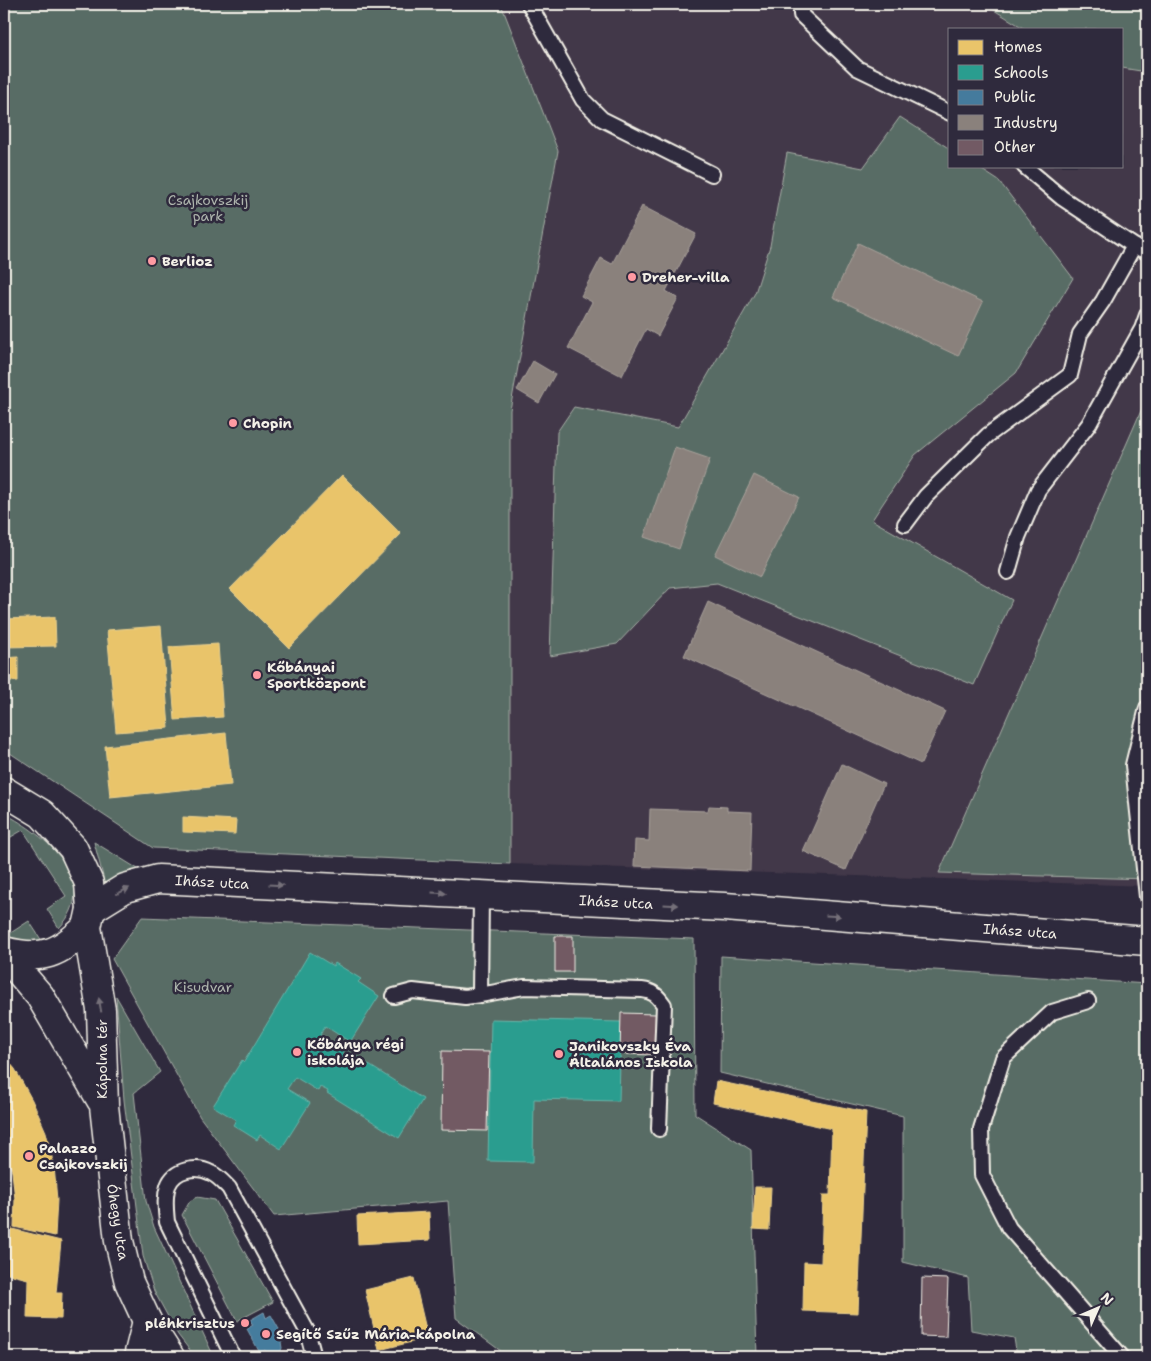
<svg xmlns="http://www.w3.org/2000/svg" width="1151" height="1361" font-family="'Shantell Sans',sans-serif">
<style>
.built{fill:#433849;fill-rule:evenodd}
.green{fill:#596c65;stroke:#a6aea6}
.homes{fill:#e9c46a;stroke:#ecd290}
.schools{fill:#2a9d8f;stroke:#67b6aa}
.public{fill:#457b9d;stroke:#7a9eb4}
.industry{fill:#8a817c;stroke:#aaa39c}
.building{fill:#725a64;stroke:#f4f1e8}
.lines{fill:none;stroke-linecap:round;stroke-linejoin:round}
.lane-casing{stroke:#f4f1e8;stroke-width:18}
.street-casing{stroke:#f4f1e8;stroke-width:31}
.secondary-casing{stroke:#f4f1e8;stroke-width:31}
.lane{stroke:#2f2a3d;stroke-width:14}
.street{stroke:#2f2a3d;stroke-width:28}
.secondary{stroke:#2f2a3d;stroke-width:28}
.oneway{fill:#747079}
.poi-dot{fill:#ff9aa2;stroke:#2f2a3d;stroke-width:2}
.labels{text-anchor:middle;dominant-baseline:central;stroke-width:5;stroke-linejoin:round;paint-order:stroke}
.park-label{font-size:14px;fill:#aeb5ad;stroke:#2f2a3d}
.poi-label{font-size:14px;font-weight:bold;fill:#f4f1e8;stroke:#2f2a3d;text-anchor:start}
.street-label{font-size:14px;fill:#f4f1e8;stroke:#2f2a3d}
</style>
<rect width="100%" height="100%" fill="#2f2a3d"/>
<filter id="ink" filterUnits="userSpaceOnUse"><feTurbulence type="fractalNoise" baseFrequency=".02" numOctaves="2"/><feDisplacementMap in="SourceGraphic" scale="10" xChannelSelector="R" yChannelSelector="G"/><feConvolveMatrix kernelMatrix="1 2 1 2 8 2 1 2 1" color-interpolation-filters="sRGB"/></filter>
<g filter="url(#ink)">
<!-- built -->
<path class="built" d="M 501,4 L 1147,4 L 1147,886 L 510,864 L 510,410 L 558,151 ZM 950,29 L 1122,29 L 1122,166 L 950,166 Z"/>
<!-- green -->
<path class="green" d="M 4,4 L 501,4 L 558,151 L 510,410 L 510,864 L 153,848 L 4,749 Z
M 984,4 L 1147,4 L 1147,72 L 1122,68 L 1122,29 L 1025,29 Z
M 900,117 L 950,149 L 950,166 L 976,166 L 999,181 L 1073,278 L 1016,373 L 915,455 L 872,520 L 1012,600 L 974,685 L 717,583 L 670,588 L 617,644 L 550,656 L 557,432 L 574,407 L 678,427 L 755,293 L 770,246 L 787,153 L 863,168 Z
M 1147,397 L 1147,879 L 939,873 Z
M 5,814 C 45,834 103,883 59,928 L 47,909 L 66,896 L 23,830 L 4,841 Z
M 94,842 L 138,869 L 137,873 L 102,892 L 103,876 Z
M 142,917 L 694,939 L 695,1114 L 751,1150 L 757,1357 L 509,1357 L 456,1318 L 448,1201 L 274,1216 L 200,1117 L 112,959 Z
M 29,921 L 42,941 L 23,943 L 4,935 L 4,926 L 9,934 Z
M 721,956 L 1147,984 L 1147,1357 L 1017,1357 L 1014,1338 L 971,1330 L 968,1278 L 903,1262 L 903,1116 L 720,1073 Z
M 116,996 L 160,1072 L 134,1093 L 146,1201 L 154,1227 L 214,1357 L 195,1357 L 178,1335 L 154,1291 L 143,1256 L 124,1100 Z
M 4,1161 L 8,1176 L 11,1226 L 4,1224 Z
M 197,1197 L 215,1200 L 273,1302 L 237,1321 L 182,1215 L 190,1201 Z"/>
<!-- homes -->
<path class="homes" d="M 342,475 L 401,534 L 289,648 L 230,589 Z
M 55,617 L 56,646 L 4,647 L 4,619 Z
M 161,626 L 169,728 L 116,732 L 107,630 Z
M 218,644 L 223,717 L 175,720 L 169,647 Z
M 18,657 L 18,681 L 4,681 L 4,658 Z
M 226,733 L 231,785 L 110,797 L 105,746 Z
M 183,817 L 236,820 L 235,834 L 183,832 Z
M 4,1056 L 15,1069 L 32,1100 L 46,1132 L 54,1166 L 57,1200 L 55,1236 L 14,1227 L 15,1199 L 12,1172 L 4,1145 Z
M 716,1081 L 866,1112 L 858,1313 L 803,1311 L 804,1262 L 821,1263 L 823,1195 L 830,1195 L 832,1129 L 713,1103 Z
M 755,1187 L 771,1187 L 769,1230 L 753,1229 Z
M 429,1212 L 430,1240 L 358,1244 L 357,1216 Z
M 4,1227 L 61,1241 L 56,1293 L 62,1293 L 61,1319 L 27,1318 L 28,1279 L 4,1273 Z
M 414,1278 L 428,1338 L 379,1350 L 365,1290 Z"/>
<!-- schools -->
<path class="schools" d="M 310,952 L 333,966 L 335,963 L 361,979 L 358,982 L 379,996 L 350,1042 L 325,1026 L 320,1035 L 344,1050 L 342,1054 L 350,1060 L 353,1055 L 423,1099 L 399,1138 L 327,1093 L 328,1091 L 320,1087 L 318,1091 L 295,1077 L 287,1089 L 310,1103 L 281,1149 L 260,1135 L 257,1140 L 233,1125 L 236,1120 L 213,1106 L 242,1060 L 244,1062 Z
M 491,1019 L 621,1022 L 619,1101 L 534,1099 L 533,1162 L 488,1161 Z"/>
<!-- public -->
<path class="public" d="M 264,1312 L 266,1318 L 271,1315 L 285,1340 L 281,1342 L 282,1348 L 280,1353 L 275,1356 L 269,1355 L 265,1350 L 260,1353 L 247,1329 L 253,1325 L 250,1320 Z"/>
<!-- industry -->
<path class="industry" d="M 642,206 L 696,234 L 666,291 L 678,298 L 658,336 L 646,329 L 622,376 L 568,348 L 592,302 L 581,296 L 601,258 L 612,264 Z
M 858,243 L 983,302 L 958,356 L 833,297 Z
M 533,361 L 555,374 L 539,403 L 517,390 Z
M 675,447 L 710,459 L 679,549 L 644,537 Z
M 754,475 L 799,497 L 760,577 L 715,555 Z
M 708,602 L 945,711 L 921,764 L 684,656 Z
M 842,764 L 884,784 L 846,870 L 803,851 Z
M 709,806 L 727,807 L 727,811 L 752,812 L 750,871 L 634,866 L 635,840 L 649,841 L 650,809 L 708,811 Z"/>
<!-- building -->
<path class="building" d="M 555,936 L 573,936 L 573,972 L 555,972 Z
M 621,1013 L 656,1014 L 656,1055 L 620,1054 Z
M 442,1051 L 489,1052 L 487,1131 L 441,1130 Z
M 922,1278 L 948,1279 L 946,1337 L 921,1336 Z"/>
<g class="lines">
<defs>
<path id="lane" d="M 529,4 L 583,100 L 602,119 L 712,174
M 801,4 L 801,15 L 857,68 L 950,113
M 1134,246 L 1147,252
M 905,524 L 926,496 L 988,435 L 1070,375 L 1080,334 L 1103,301 L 1134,246 L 1062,198 L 1024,166
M 1008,572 L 1018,537 L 1038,490 L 1089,424 L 1142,329 L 1147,315
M 1147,708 L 1133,765 L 1147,897
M 480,995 L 524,987 L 642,990 C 653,991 658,996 664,1005 L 659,1129
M 394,996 L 413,991 L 465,997 L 480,995 L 481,895
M 1088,1001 L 1052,1012 L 1003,1058 L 981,1129 L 982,1175 L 1009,1228 L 1122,1357
M 233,1357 L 167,1222 C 166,1210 164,1198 168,1186 C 174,1169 197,1165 211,1173 C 218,1176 224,1183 229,1188 L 307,1331 L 314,1357"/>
<path id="street" d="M 91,909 L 125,888 L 158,879 L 725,907 L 1147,941
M 138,1357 L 147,1321"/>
<path id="secondary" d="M 4,791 L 42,814 L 73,848 L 89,883 L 91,909 L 87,927 L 101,1010 L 104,1106 L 119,1241 L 129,1282 L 147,1321 L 170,1357
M 4,951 C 43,961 58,954 87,927
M 4,954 L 40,996 L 101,1100"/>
</defs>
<!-- lane casing -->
<use href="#lane" class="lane-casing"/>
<!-- street casing -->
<use href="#street" class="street-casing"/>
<!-- secondary casing -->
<use href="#secondary" class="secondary-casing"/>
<!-- lane -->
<use href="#lane" class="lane"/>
<!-- street -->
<use href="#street" class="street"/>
<!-- secondary -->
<use href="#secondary" class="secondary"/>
</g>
<!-- one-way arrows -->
<defs><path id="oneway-solid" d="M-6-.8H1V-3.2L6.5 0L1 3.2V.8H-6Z" transform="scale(1.25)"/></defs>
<g class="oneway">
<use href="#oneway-solid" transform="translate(276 885) rotate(3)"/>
<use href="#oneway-solid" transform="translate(123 891) rotate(-26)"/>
<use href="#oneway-solid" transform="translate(439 893) rotate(3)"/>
<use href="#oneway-solid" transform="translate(671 905) rotate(3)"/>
<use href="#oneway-solid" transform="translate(833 916) rotate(4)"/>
<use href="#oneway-solid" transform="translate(100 1005) rotate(-100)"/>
</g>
</g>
<!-- markers -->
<g class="poi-dot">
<circle cx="152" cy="261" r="5"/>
<circle cx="632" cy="277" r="5"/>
<circle cx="233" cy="423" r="5"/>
<circle cx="257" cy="675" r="5"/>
<circle cx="297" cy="1052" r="5"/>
<circle cx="559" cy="1054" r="5"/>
<circle cx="29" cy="1156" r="5"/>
<circle cx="245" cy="1323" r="5"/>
<circle cx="266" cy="1334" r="5"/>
</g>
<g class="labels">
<!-- park labels -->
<g class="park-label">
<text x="208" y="200">Csajkovszkij<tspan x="208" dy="16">park</tspan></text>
<text x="203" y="987">Kisudvar</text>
</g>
<!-- poi labels -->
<g class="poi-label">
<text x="162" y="261">Berlioz</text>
<text x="642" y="277">Dreher-villa</text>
<text x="243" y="423">Chopin</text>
<text x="267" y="667">Kőbányai<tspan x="267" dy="16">Sportközpont</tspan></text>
<text x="307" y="1044">Kőbánya régi<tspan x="307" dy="16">iskolája</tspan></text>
<text x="569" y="1046">Janikovszky Éva<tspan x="569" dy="16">Általános Iskola</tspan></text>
<text x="39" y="1148">Palazzo<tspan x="39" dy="16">Csajkovszkij</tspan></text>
<text x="235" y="1323" text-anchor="end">pléhkrisztus</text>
<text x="276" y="1334">Segítő Szűz Mária-kápolna</text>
</g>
<!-- street labels -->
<g class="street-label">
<text transform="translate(212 882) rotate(3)">Ihász utca</text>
<text transform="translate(616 902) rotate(3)">Ihász utca</text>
<text transform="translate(1020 931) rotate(4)">Ihász utca</text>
<text transform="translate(102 1059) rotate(-90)">Kápolna tér</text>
<text transform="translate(118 1222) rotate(81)">Óhegy utca</text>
</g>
</g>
<!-- margin -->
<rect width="1151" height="1361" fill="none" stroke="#2f2a3d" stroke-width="20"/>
<rect x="10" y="10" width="1131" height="1341" fill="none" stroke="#f4f1e8" stroke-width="2" filter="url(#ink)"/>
<!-- legend -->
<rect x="948" y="28" width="175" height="140" fill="#2f2a3d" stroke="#7e7a81"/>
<rect x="958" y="40" width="25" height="15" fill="#e9c46a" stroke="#7e7a81"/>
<text x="994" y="52" font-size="15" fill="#f4f1e8">Homes</text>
<rect x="958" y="65" width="25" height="15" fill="#2a9d8f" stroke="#7e7a81"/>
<text x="994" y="78" font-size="15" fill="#f4f1e8">Schools</text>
<rect x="958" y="90" width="25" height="15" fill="#457b9d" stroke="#7e7a81"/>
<text x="994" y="102" font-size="15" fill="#f4f1e8">Public</text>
<rect x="958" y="115" width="25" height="15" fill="#8a817c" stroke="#7e7a81"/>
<text x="994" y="128" font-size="15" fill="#f4f1e8">Industry</text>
<rect x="958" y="140" width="25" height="15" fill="#725a64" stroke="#7e7a81"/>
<text x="994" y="152" font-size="15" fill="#f4f1e8">Other</text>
<!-- north arrow -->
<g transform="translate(1098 1308) rotate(45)" stroke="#2f2a3d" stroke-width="4" paint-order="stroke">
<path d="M0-4L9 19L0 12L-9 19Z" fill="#f4f1e8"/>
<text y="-8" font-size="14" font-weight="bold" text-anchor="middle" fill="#f4f1e8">N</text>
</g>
</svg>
